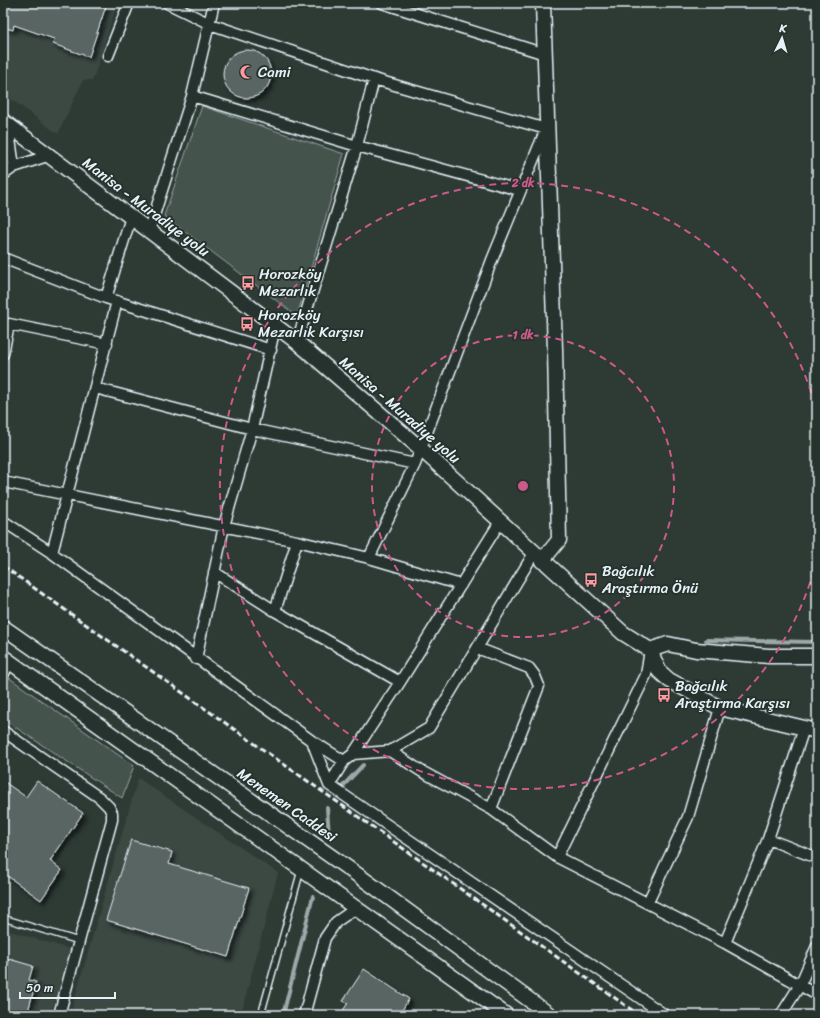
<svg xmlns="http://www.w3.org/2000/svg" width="820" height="1018" font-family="Sriracha,sans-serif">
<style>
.built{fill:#3b4843}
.green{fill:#45524e;stroke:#96a2a3}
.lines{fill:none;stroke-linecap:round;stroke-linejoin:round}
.stream{stroke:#9da8a9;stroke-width:4}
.building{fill:#596563;stroke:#e8f1f8;filter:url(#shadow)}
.lane-casing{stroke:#e8f1f8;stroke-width:8}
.street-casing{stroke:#e8f1f8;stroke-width:13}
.secondary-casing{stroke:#e8f1f8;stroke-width:17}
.lane{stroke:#26332d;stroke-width:5}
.street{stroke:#26332d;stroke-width:10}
.secondary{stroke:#26332d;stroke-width:14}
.rail{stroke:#e8f1f8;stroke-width:3;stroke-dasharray:6 3;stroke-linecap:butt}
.ring{fill:none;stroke:#cd598a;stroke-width:2;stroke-dasharray:7 5}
.labels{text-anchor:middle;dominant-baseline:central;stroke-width:4;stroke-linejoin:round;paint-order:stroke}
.poi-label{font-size:15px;fill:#e8f1f8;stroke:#26332d;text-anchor:start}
.street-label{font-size:15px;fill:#e8f1f8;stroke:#26332d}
.centre{fill:#cd598a;stroke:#26332d;stroke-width:2}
.ring-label{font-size:12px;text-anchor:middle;font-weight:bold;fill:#cd598a;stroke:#26332d;stroke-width:4;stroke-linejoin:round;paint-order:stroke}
</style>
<defs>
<filter id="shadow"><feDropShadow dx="3.5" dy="3.5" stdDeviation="2" flood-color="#0009"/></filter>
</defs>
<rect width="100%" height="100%" fill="#2e3b35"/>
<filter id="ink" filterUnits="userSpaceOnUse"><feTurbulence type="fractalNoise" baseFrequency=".025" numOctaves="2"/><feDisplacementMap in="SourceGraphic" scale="8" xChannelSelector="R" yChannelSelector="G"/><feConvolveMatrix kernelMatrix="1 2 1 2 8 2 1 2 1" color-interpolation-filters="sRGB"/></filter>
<g filter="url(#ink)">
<!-- built -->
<path class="built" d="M 3,3 L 117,3 L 93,80 L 83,80 L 58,134 L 3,93 Z
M 138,778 L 278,873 L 241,1015 L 70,1015 Z
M 3,929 L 70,949 L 51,1015 L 3,1015 Z"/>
<!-- green -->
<path class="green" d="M 202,106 L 344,154 L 297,316 L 164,216 Z
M 8,677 L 134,766 L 122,798 L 3,719 L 3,691 Z"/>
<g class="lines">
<!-- stream -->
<path class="stream" d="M 706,640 L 817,642
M 342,787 L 363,765
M 327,808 L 329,836
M 283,1015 L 313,896"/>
</g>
<!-- building -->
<path class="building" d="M 3,3 L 107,3 L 89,57 L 53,44 L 54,39 L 14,25 L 13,30 L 3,27 Z
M223 74a24 24 0 1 1 48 0a24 24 0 1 1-48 0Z
M 3,781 L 26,797 L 37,781 L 83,813 L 50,861 L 62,870 L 41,900 L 3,873 Z
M 131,840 L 172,852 L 169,864 L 249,888 L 228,957 L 106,920 Z
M 9,959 L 33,966 L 29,980 L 36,982 L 27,1015 L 3,1015 L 3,966 L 7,967 Z
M 364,969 L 409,999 L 399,1015 L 340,1015 L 348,1003 L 343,1001 Z"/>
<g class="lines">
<defs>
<path id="lane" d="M 3,918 L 79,941
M 261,1015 L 301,870"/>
<path id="street" d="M 167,3 L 210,24 L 374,79 L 546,129 L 492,260 L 415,464 L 369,558
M 382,3 L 545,54
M 108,56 L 129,3
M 192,96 L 357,146 L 519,190
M 8,125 L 14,167
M 3,175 L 14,167 L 50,155
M 149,231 L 192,96 L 214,3
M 3,258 L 106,298 L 271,350
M 106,298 L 131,217
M 297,342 L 357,146 L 374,79
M 3,354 L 9,324 L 107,344
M 95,388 L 252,429 L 415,464
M 3,482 L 297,541 L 369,558 L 461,585
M 3,521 L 52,553 L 312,741 L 329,785 L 665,1015
M 52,553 L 117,301
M 214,572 L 275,611 L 400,682
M 275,611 L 297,541
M 477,648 L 529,668 L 535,676 L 539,686 L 491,809
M 196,659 L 224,526 L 252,429 L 275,327
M 3,675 L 10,661
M 3,731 L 100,798 L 109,807 L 112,813 L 112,820 L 59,1015
M 312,741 L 344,761 L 353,754 L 400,682 L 500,522
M 390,751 L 429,728 L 534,553
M 353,754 L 390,751 L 421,771 L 491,809 L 557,857 L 725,943 L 817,995
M 329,785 L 344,761
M 768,839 L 817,858
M 557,857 L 646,675 L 650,650
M 648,902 L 688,817 L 720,708
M 725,943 L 768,839 L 804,728
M 304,1015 L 325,938 L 336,922 L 356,908
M 781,1015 L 800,985 L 817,946"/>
<path id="secondary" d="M 3,121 L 297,342 L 421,449 L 623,633 L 650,650
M 542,561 L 559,540 L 555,349 L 543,3
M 3,627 L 362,878 L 550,1015
M 650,650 L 659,671 L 669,680 L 720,708 L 817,731
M 650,650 L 668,644 L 696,650 L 769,656 L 817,656
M 3,657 L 506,1015"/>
</defs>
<!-- lane casing -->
<use href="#lane" class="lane-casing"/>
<!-- street casing -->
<use href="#street" class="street-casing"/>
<!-- secondary casing -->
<use href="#secondary" class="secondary-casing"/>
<!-- lane -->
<use href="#lane" class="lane"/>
<!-- street -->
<use href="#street" class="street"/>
<!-- secondary -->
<use href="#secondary" class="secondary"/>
<!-- rail -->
<path class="rail" d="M 3,566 L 639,1015"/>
</g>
</g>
<!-- distance rings -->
<g class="ring">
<circle cx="523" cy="486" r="151"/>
<path d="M817 559A303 303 0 1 1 817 413"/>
</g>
<!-- icons -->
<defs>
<symbol id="mosque-bare" viewBox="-9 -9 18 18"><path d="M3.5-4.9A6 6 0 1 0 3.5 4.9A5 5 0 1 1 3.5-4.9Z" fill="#ff9aa2" stroke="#26332d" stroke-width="2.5" paint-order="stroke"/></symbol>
<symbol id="bus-bare" viewBox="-9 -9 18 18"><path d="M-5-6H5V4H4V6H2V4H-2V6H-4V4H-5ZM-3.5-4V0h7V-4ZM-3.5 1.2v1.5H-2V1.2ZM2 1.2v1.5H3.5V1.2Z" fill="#ff9aa2" stroke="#26332d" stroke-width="2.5" paint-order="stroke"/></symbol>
</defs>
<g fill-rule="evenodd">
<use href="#mosque-bare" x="237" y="62" width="20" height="20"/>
<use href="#bus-bare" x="238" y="273" width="20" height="20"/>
<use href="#bus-bare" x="237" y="314" width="20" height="20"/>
<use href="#bus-bare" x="581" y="570" width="20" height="20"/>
<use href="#bus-bare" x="654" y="685" width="20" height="20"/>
</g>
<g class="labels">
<!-- poi labels -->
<g class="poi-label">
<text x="258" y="72">Cami</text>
<text x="259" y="274">Horozköy<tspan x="259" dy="17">Mezarlık</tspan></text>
<text x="258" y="315">Horozköy<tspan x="258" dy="17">Mezarlık Karşısı</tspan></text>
<text x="602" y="571">Bağcılık<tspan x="602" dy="17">Araştırma Önü</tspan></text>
<text x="675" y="686">Bağcılık<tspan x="675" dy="17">Araştırma Karşısı</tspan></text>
</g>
<!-- street labels -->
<g class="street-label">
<text transform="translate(146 207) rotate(37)">Manisa - Muradiye yolu</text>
<text transform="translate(400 410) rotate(41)">Manisa - Muradiye yolu</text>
<text transform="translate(287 805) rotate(35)">Menemen Caddesi</text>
</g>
</g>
<circle cx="523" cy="486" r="6" class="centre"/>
<g class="ring-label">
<text x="523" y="187">2 dk</text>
<text x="523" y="339">1 dk</text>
</g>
<!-- margin -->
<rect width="820" height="1018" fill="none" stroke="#26332d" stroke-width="16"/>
<rect x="8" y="8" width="804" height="1002" fill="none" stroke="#e8f1f8" stroke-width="1.5" filter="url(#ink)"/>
<!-- north arrow -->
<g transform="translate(782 38) rotate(5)" stroke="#26332d" stroke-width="3" paint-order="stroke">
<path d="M0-3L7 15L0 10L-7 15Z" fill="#e8f1f8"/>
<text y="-6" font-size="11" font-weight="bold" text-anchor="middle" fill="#e8f1f8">K</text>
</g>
<!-- scale -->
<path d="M20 992v6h95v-6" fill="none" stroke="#e8f1f8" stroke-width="2"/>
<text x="26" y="992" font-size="12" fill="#e8f1f8" stroke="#26332d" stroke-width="3" paint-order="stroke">50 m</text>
</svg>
